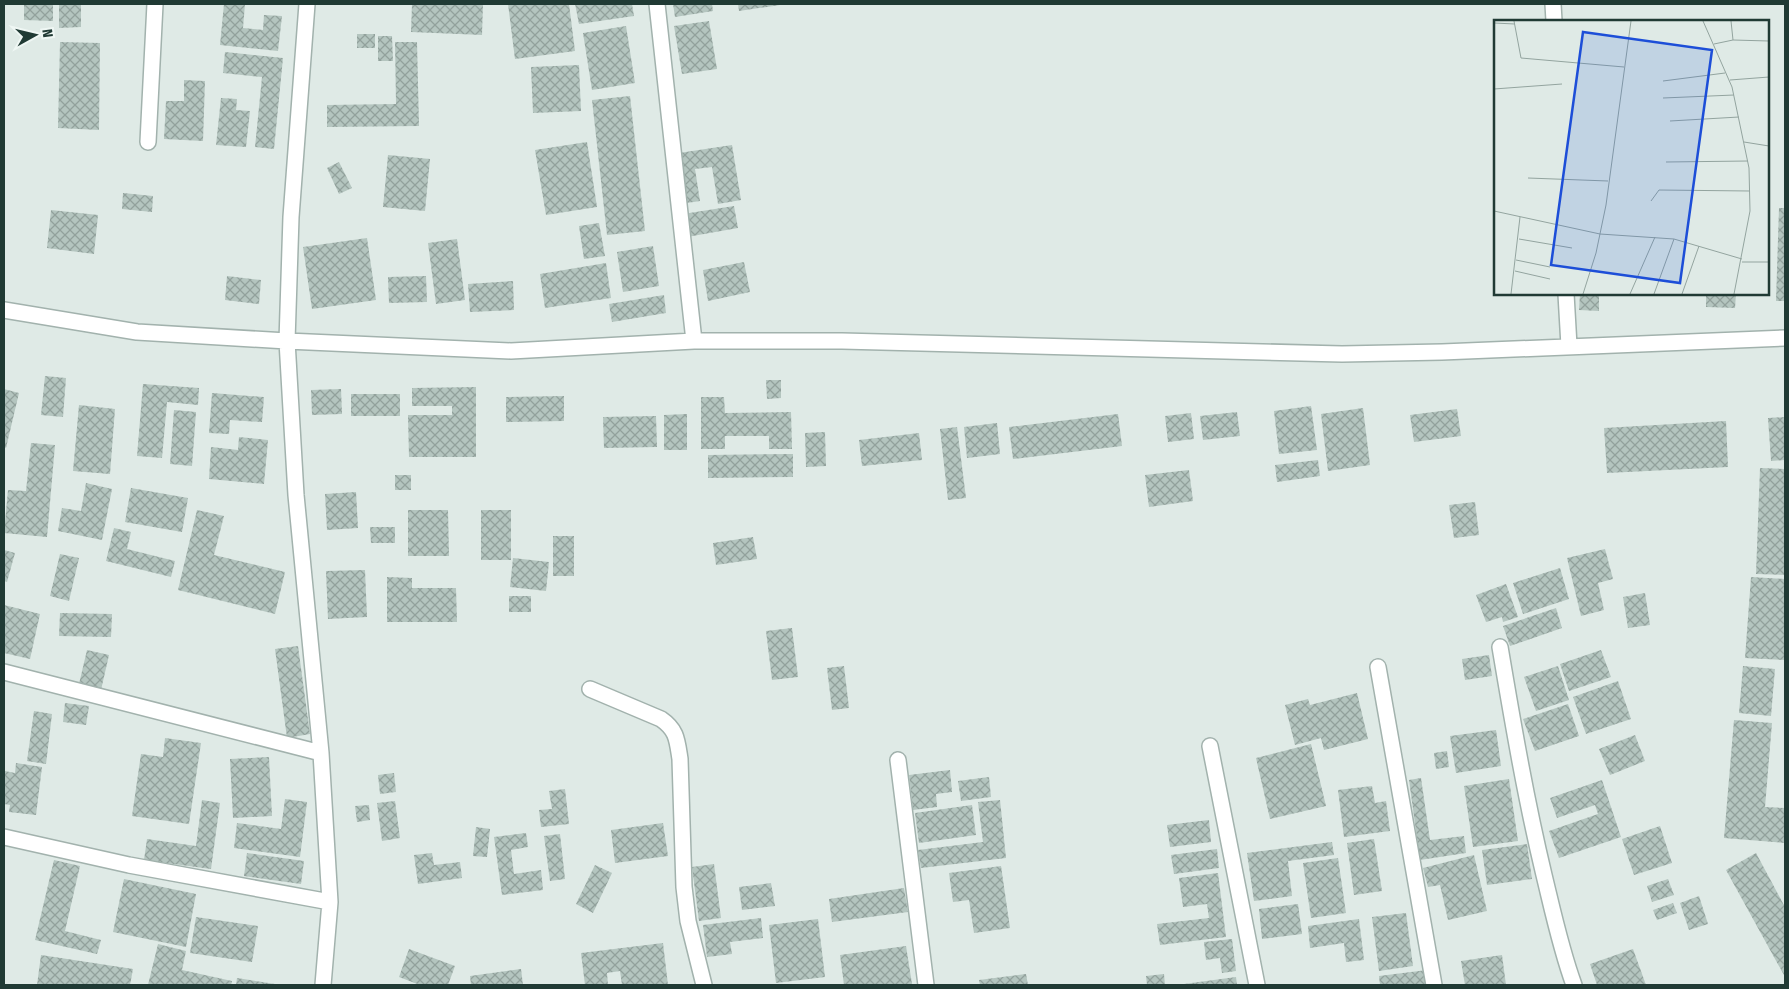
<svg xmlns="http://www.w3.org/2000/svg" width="1789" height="989" font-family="'Fira Sans Condensed',sans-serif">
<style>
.building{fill:url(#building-cross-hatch)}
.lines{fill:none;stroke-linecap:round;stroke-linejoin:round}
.minor-casing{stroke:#a2b2ad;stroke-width:18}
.minor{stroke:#fff;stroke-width:15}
.inset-road{fill:none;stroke:#93a49f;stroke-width:1}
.view{fill:#1d4ed8;fill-opacity:0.15;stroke:#1d4ed8;stroke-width:2.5}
.inset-edge{fill:none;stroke:#203a34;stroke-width:2.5}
</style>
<defs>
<pattern id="building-cross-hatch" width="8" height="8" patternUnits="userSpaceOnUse" patternTransform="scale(1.25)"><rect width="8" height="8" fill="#b4c5bf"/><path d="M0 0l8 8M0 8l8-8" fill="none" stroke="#92a19c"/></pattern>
</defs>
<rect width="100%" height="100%" fill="#dfeae6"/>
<!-- building -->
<path class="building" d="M 24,4 L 53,4 L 53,21 L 24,20 Z
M 59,4 L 81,4 L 81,27 L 59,28 Z
M 224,4 L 245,4 L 243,28 L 263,30 L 264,15 L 282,16 L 278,51 L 220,45 Z
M 412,4 L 483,4 L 482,35 L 411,32 Z
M 508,4 L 569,4 L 575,51 L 515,59 Z
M 575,4 L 632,4 L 634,16 L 579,24 Z
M 673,4 L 712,4 L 713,11 L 675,17 Z
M 738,4 L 780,4 L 780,5 L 739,11 Z
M 709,21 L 717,69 L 682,74 L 674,26 Z
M 626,26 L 635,83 L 592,90 L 583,33 Z
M 357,34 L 375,34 L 375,48 L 357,48 Z
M 378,36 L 392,36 L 393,61 L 378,61 Z
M 60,42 L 100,43 L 99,130 L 58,128 Z
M 395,42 L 417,42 L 419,126 L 327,127 L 327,105 L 396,104 Z
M 225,52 L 283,58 L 274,149 L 255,147 L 262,77 L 223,73 Z
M 579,65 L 581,111 L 533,113 L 531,67 Z
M 184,80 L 205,81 L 203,141 L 164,139 L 166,101 L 184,101 Z
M 630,96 L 645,231 L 607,235 L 592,100 Z
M 221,98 L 237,99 L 236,110 L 250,111 L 246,147 L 216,145 Z
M 587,142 L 597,207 L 546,215 L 535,150 Z
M 732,145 L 741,200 L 718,204 L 712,167 L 695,169 L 700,201 L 687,203 L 679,153 Z
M 388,155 L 430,159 L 425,211 L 383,207 Z
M 339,162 L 352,188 L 339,194 L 327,168 Z
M 123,193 L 153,196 L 152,212 L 122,209 Z
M 734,206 L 738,228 L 687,237 L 683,214 Z
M 1779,208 L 1785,208 L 1785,301 L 1776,301 Z
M 51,210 L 98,215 L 94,254 L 47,248 Z
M 599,223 L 605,256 L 584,259 L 579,226 Z
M 367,238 L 376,300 L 312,309 L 303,247 Z
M 457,239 L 465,300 L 436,304 L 428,243 Z
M 653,246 L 659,286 L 623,292 L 617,252 Z
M 744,262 L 750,292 L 708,301 L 703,270 Z
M 606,263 L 611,298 L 545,308 L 540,274 Z
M 227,276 L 261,280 L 259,304 L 225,300 Z
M 426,276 L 427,302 L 389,303 L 388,277 Z
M 513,281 L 514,310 L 470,312 L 468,284 Z
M 1580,294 L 1599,294 L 1599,311 L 1579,310 Z
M 1706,294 L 1736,294 L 1735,308 L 1706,307 Z
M 664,295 L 666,313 L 612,322 L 609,304 Z
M 45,376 L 66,378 L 63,417 L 41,415 Z
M 766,380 L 781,380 L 781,398 L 767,399 Z
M 143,384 L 199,388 L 198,405 L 167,402 L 162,458 L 137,456 Z
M 476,387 L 476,457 L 409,457 L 408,415 L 452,415 L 452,406 L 412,406 L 412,388 Z
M 4,389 L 19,393 L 6,448 L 4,447 Z
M 341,389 L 342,414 L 312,415 L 311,390 Z
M 212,393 L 264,397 L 262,422 L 230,420 L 229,434 L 209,433 Z
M 351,394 L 400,394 L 400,416 L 351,416 Z
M 564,396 L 564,421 L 506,422 L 506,397 Z
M 701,397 L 724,397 L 725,413 L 791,412 L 792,449 L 769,449 L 769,436 L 725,436 L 725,449 L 701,449 Z
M 79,405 L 115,409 L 110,474 L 73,471 Z
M 1311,406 L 1317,450 L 1279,454 L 1274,411 Z
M 1363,408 L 1370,465 L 1328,471 L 1321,414 Z
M 1457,409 L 1461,436 L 1414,442 L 1410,415 Z
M 174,410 L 196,412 L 192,466 L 170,464 Z
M 1237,412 L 1240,436 L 1203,440 L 1200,416 Z
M 1191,413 L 1194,439 L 1168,442 L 1165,416 Z
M 687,414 L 687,450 L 664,450 L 664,415 Z
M 1118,414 L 1122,446 L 1013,459 L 1009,427 Z
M 656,416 L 657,447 L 604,448 L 603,417 Z
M 1785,417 L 1785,460 L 1771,461 L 1768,418 Z
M 1726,421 L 1728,467 L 1607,473 L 1604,428 Z
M 997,423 L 1000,454 L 967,458 L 964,427 Z
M 957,427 L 966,498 L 948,500 L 940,429 Z
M 825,432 L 826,466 L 806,467 L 805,433 Z
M 919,433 L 922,460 L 862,466 L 859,440 Z
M 239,437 L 268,440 L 264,484 L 209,479 L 211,447 L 238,450 Z
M 31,443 L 55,445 L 47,537 L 4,533 L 8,490 L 26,491 Z
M 793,454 L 793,477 L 708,478 L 708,455 Z
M 1318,460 L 1320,476 L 1277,482 L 1275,465 Z
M 1760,468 L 1785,469 L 1785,575 L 1756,574 Z
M 1189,470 L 1193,501 L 1149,507 L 1145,475 Z
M 395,475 L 411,475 L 411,490 L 395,490 Z
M 86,483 L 112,489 L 102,540 L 58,531 L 62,508 L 81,511 Z
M 131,488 L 188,498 L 182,532 L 125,522 Z
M 356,492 L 358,528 L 327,530 L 325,494 Z
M 1475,502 L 1479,535 L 1454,538 L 1449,505 Z
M 197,510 L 224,516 L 214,555 L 285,572 L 275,614 L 178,590 Z
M 408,510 L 448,510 L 449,556 L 408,556 Z
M 481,510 L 511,510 L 511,560 L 481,560 Z
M 370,527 L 395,527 L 395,543 L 371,543 Z
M 114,528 L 131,532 L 127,549 L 175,561 L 171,577 L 106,561 Z
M 553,536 L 574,536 L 574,576 L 553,576 Z
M 753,537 L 757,559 L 716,565 L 713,543 Z
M 1605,549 L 1613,579 L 1598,583 L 1604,610 L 1581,616 L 1567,558 Z
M 4,550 L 15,553 L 7,582 L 4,581 Z
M 60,554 L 79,558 L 69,601 L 50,596 Z
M 513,558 L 549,562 L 546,591 L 510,587 Z
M 1560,568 L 1569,599 L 1523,614 L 1513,583 Z
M 365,570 L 367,617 L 328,619 L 326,571 Z
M 387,577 L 412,578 L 412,588 L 456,588 L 457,622 L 387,622 Z
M 1751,577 L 1785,579 L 1785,660 L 1745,658 Z
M 1506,584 L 1518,617 L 1503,622 L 1502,617 L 1486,622 L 1476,595 Z
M 1645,593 L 1650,625 L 1628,628 L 1623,597 Z
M 509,596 L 531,596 L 531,612 L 509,612 Z
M 4,605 L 40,614 L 30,659 L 4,653 Z
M 1556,608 L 1562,628 L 1510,646 L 1503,626 Z
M 60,613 L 112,614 L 111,637 L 59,636 Z
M 792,628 L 798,677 L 772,680 L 766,631 Z
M 298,646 L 310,734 L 287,738 L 275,649 Z
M 87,650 L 109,655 L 101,690 L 79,684 Z
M 1601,650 L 1611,677 L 1569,691 L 1560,664 Z
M 1489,655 L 1492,676 L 1465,680 L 1462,659 Z
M 844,666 L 849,708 L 832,710 L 827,668 Z
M 1558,666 L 1569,700 L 1536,711 L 1524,677 Z
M 1743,666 L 1775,669 L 1771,716 L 1739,713 Z
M 1618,681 L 1631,719 L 1586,734 L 1573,697 Z
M 1357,693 L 1368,739 L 1324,750 L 1321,738 L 1295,745 L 1285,705 L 1308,699 L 1310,705 Z
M 65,703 L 89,706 L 86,725 L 63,722 Z
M 1568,704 L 1579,736 L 1535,751 L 1523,719 Z
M 34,711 L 52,714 L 46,764 L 27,761 Z
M 1734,720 L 1772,723 L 1765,807 L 1785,808 L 1785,843 L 1724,838 Z
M 1496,730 L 1501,766 L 1456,773 L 1450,736 Z
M 1635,735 L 1645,761 L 1610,775 L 1599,749 Z
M 165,738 L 201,743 L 189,824 L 132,816 L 141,754 L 163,757 Z
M 1311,744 L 1326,806 L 1270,819 L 1256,758 Z
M 1447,751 L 1449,767 L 1436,769 L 1434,753 Z
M 269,757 L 272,816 L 233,818 L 230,759 Z
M 16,763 L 42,767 L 36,815 L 9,812 L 10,805 L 4,804 L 5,771 L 15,773 Z
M 950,770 L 952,792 L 936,794 L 937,807 L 913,810 L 909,775 Z
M 394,773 L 396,792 L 380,794 L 378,775 Z
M 989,777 L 991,797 L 961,801 L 958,781 Z
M 1421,778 L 1430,840 L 1464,836 L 1466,853 L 1420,860 L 1409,780 Z
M 1509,779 L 1518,841 L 1473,847 L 1464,786 Z
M 1602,780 L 1621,837 L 1559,858 L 1549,831 L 1598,814 L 1595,805 L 1557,818 L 1550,798 Z
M 1372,786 L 1375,803 L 1386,801 L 1390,831 L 1344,837 L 1338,790 Z
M 565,789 L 569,824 L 541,827 L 539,810 L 552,809 L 549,791 Z
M 285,799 L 307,802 L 300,857 L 234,848 L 237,823 L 281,829 Z
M 202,800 L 220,803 L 211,869 L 144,860 L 147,839 L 196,846 Z
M 1000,800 L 1006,858 L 921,868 L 918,850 L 983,842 L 978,802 Z
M 395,801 L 400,838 L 382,841 L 377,803 Z
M 369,805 L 370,820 L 357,822 L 355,806 Z
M 972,805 L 976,835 L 919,843 L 915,813 Z
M 1209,820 L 1211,842 L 1170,847 L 1167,825 Z
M 663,823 L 668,856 L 615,863 L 611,830 Z
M 1660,826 L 1672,863 L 1634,875 L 1622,839 Z
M 476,827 L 490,829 L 487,857 L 473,856 Z
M 526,833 L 528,847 L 511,850 L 514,874 L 541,870 L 543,890 L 502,895 L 494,837 Z
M 560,834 L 565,879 L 550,881 L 544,836 Z
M 1374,839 L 1382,891 L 1354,895 L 1347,843 Z
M 1332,842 L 1334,855 L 1288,861 L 1292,896 L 1254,901 L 1247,853 Z
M 1527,844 L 1532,879 L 1487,885 L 1482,850 Z
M 1217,849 L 1219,868 L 1174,874 L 1171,855 Z
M 247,853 L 304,861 L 301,884 L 244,876 Z
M 432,853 L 434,865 L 460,862 L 462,878 L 418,884 L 414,855 Z
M 1756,853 L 1785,907 L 1785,977 L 1726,870 Z
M 1474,855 L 1487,911 L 1448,920 L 1440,885 L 1428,887 L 1423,868 Z
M 1338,858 L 1346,913 L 1311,918 L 1303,863 Z
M 54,860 L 80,866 L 65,931 L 101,940 L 97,954 L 35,940 Z
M 714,864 L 721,918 L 699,921 L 692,867 Z
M 595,865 L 612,873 L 593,913 L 576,904 Z
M 1001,866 L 1010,928 L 974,933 L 969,900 L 953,902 L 949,873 Z
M 1218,873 L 1226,937 L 1160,945 L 1157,924 L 1209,918 L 1207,904 L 1183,907 L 1179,878 Z
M 124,879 L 196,894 L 186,947 L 113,932 Z
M 1668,879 L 1674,895 L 1652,902 L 1647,886 Z
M 771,883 L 775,906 L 742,910 L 739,887 Z
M 904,888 L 908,912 L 832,922 L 829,899 Z
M 1699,896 L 1708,924 L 1689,930 L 1680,903 Z
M 1673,903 L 1677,913 L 1657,920 L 1653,910 Z
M 1298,904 L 1302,934 L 1262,939 L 1259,909 Z
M 1406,913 L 1413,966 L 1379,971 L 1372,917 Z
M 196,917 L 258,926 L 252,962 L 190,953 Z
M 761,918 L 763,938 L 730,942 L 732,954 L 707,957 L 703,925 Z
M 818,919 L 825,977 L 776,983 L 769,925 Z
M 1359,919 L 1364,960 L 1346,962 L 1344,943 L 1310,948 L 1308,926 Z
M 1232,939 L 1236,971 L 1222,973 L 1220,958 L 1206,960 L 1204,942 Z
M 663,943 L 668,985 L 622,985 L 620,971 L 607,973 L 608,985 L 585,985 L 581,953 Z
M 158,944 L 186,951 L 182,970 L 232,981 L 231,985 L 148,985 Z
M 906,946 L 912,984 L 844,985 L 840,955 Z
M 409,949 L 455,966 L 448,985 L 420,985 L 399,977 Z
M 1633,949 L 1646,985 L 1597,985 L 1590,964 Z
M 41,955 L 133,969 L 130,985 L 37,985 Z
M 1502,955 L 1506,985 L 1465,985 L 1461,961 Z
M 521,969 L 523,985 L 471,985 L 470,976 Z
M 1427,970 L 1430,985 L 1380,985 L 1379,976 Z
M 1026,974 L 1028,985 L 980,985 L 979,980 Z
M 1164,974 L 1165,985 L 1147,985 L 1146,976 Z
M 1236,977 L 1237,985 L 1184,985 L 1184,984 Z
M 237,978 L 275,984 L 275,985 L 236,985 Z"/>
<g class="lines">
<defs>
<path id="minor" d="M 307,4 L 291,217 L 287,341 L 296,495 L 321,753 L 330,902 L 323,985
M 657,4 L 694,341
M 1553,4 L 1554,21
M 148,142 L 155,4
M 1566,294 L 1569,346
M 4,310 L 137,332 L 287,341 L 511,351 L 694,341 L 842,341 L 1342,354 L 1442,352 L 1785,338
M 1500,647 C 1513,724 1526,800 1544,875 C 1553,912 1561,950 1574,985
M 1378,667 L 1434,985
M 4,672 L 321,753
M 590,689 L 661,719 C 677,730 677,740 680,759 L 684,887 L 688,921 L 704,985
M 1210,746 L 1257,985
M 898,760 L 926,985
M 4,837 L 129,865 L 330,902"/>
</defs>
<!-- minor casing -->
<use href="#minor" class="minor-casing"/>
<!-- minor -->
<use href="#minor" class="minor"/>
</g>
<!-- overview -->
<g transform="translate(1494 20)">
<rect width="275" height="275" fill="#dfeae6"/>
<path class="inset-road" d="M 20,1 L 27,38 L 130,47M 209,1 L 238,67 L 255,148 L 256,191 L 240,274M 237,1 L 239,20M 0,3 L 21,4M 220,24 L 239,20 L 275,21M 236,60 L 275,57M 169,61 L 231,53M 0,69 L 68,64M 169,78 L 240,75M 176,101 L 245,97M 250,122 L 275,126M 172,142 L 254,141M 34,158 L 114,161M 157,181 L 165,170 L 256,171M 0,191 L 106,214 L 180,219 L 248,239M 25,219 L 78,228M 22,240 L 56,247M 248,242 L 275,242M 21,251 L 56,259M 17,274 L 26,197M 89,274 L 102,233 L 112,185 L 137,1M 136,274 L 161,217M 160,274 L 180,219M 188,274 L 205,226"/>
<path class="view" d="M 89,12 L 218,30 L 186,263 L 57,245 Z"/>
<rect width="275" height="275" class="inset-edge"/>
</g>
<!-- border -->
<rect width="1789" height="989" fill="none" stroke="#203a34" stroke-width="10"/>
<!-- north arrow -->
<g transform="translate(35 35) rotate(82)" stroke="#eff7f4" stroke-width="4" paint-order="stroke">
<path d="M0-4L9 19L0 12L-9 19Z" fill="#203a34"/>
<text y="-8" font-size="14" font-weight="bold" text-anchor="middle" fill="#203a34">N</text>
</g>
</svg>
